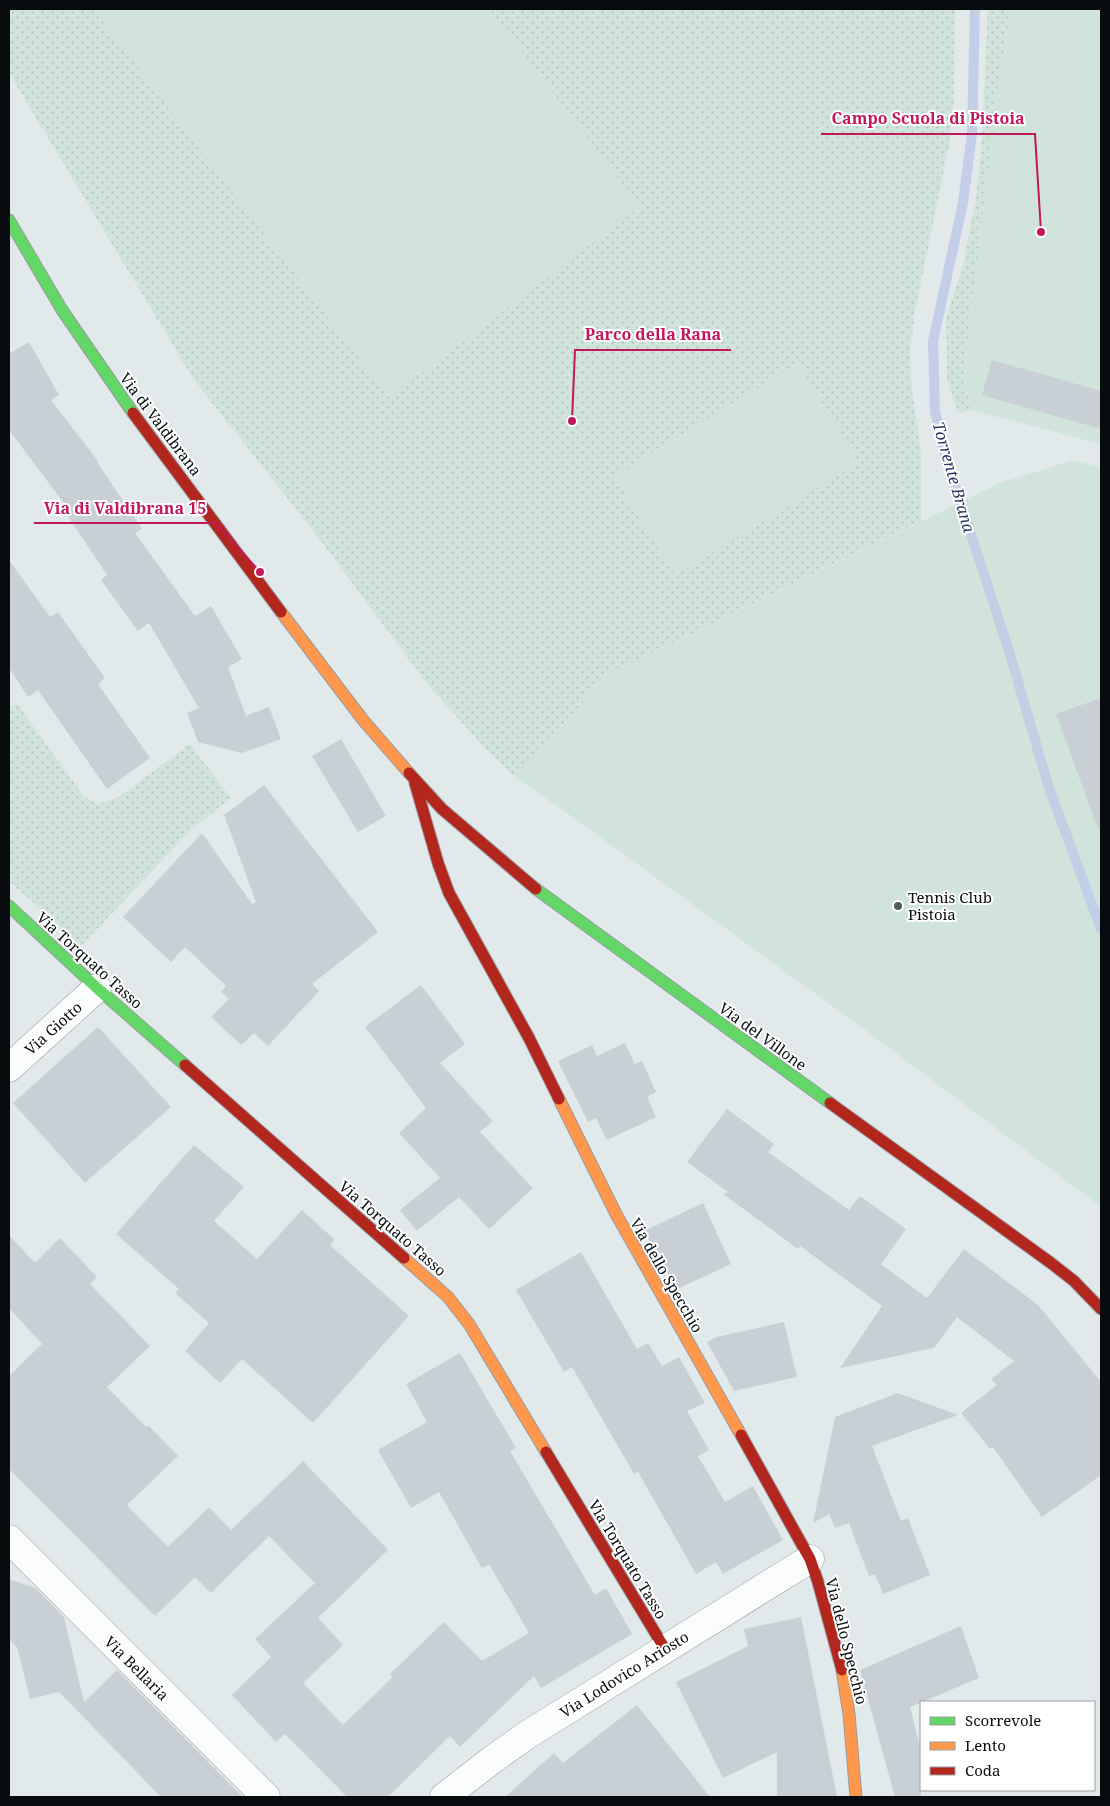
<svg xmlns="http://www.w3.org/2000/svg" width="1110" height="1806" font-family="'Noto Serif',serif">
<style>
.grass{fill:url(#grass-dots)}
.pitch{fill:#d1e4dc}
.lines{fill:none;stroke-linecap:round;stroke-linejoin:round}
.stream{stroke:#c3cee7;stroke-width:10}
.building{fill:#c8d0d6}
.street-casing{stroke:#989d9e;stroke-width:29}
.fast-casing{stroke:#989d9e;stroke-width:13}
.slow-casing{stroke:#989d9e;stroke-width:13}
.jam-casing{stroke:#989d9e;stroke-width:13}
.street{stroke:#fbfcfc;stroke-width:28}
.fast{stroke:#63d668;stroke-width:11}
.slow{stroke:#ff974d;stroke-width:11}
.jam{stroke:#b3261e;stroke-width:11}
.poi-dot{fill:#54595b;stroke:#fff;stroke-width:2}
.labels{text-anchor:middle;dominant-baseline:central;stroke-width:4;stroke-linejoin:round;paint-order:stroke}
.street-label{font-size:15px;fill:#080c0e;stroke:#fff}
.poi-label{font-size:15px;fill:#080c0e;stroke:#fff;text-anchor:start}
.water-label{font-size:16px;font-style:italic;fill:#2b3764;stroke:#fff}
.leader{fill:none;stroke:#c2185b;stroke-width:2}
.callout-dot{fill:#c2185b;stroke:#fff;stroke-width:2}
.callout-label{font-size:16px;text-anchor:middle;font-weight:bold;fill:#c2185b;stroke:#fff;stroke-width:4;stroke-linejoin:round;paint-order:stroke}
</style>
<defs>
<pattern id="grass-dots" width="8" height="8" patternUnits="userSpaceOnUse" patternTransform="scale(1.25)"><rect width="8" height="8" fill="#d1e4dc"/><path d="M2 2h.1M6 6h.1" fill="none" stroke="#b2c2bc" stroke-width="1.8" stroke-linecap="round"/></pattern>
</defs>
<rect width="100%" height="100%" fill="#e2e9eb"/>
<!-- grass -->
<path class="grass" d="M 9,9 L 955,9 L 954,99 L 949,145 L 915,311 L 910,353 L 912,390 L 921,452 L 921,521 L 607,675 L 516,778 L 482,745 L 429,686 L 315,533 L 194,380 L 9,73 Z
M 988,9 L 1011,9 L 999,81 L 963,384 L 975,411 L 958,412 L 947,379 L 946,320 L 963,265 L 976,198 L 981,153 Z
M 18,705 L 83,795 L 98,804 L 117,798 L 190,744 L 231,798 L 193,828 L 81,946 L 9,881 L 9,706 Z"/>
<!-- pitch -->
<path class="pitch" d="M 93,9 L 489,9 L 640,207 L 389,398 Z
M 1011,9 L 1101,9 L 1101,444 L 975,411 L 963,384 L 999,81 Z
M 798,363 L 859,462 L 675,576 L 614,476 Z
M 1073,460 L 1101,467 L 1101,1207 L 865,1030 L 570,815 L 516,778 L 607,675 L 1000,483 Z"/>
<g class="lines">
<!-- stream -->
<path class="stream" d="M 975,9 L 972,133 L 963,203 L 933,341 L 935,412 L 945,455 L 1010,654 L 1048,785 L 1101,929"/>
</g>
<!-- building -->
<path class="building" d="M 29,342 L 59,395 L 51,400 L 98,461 L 97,462 L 142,529 L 135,533 L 195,616 L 211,606 L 242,659 L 228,667 L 246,716 L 269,707 L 281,739 L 242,753 L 198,742 L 187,713 L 199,708 L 149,623 L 138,631 L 101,580 L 107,575 L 65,512 L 69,510 L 9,430 L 9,354 Z
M 992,360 L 1101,391 L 1101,429 L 982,395 Z
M 9,560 L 50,617 L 58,612 L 105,678 L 98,684 L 150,758 L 107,789 L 38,690 L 28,697 L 9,668 Z
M 1101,698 L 1101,829 L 1098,829 L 1056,714 Z
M 341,739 L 386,816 L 358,832 L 312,756 Z
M 264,785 L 378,932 L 312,984 L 319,991 L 268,1046 L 254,1033 L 241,1045 L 211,1017 L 229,999 L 221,992 L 226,986 L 185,947 L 171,962 L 123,917 L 202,833 L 252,904 L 256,902 L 224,815 Z
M 421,985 L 465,1044 L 440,1063 L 493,1121 L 480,1132 L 533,1188 L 489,1229 L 459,1197 L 417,1231 L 400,1210 L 440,1178 L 399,1133 L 426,1108 L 365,1027 Z
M 98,1027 L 171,1107 L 85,1183 L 13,1103 Z
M 625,1043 L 635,1064 L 642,1061 L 656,1092 L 647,1097 L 656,1117 L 607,1140 L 596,1118 L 588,1122 L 558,1061 L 592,1045 L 597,1056 Z
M 727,1109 L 774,1144 L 768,1152 L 849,1210 L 860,1196 L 906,1229 L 881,1264 L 927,1298 L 964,1249 L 1038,1305 L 1101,1382 L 1101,1475 L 1042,1517 L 993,1447 L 990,1449 L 961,1413 L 997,1385 L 991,1379 L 1014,1361 L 957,1317 L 934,1348 L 840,1368 L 882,1306 L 800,1246 L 798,1249 L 723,1194 L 728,1192 L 687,1162 Z
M 194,1145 L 244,1187 L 214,1221 L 257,1259 L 302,1210 L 335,1240 L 330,1245 L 409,1316 L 313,1423 L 242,1359 L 220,1383 L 185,1351 L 209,1323 L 175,1293 L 179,1289 L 116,1234 Z
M 703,1203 L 731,1264 L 677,1289 L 644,1231 Z
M 9,1235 L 35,1263 L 60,1238 L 97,1277 L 90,1284 L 150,1346 L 107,1387 L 146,1427 L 148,1425 L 178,1456 L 127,1505 L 168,1547 L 209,1507 L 231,1530 L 303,1461 L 388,1550 L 318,1618 L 343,1645 L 303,1683 L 343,1725 L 393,1677 L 390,1674 L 444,1622 L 482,1661 L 529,1633 L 489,1564 L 482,1568 L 439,1492 L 411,1508 L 378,1450 L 427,1422 L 406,1384 L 460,1353 L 516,1448 L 510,1451 L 595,1595 L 606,1588 L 632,1634 L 541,1688 L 534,1676 L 460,1747 L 450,1736 L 388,1797 L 347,1797 L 285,1734 L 276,1742 L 232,1695 L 271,1657 L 255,1639 L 315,1583 L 269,1536 L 211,1593 L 195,1577 L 155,1616 L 9,1469 L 9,1376 L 42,1344 L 9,1308 Z
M 581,1252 L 637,1349 L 648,1343 L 662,1366 L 679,1357 L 705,1403 L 687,1411 L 709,1450 L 698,1456 L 725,1502 L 753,1486 L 783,1540 L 723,1574 L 716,1562 L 696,1574 L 638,1472 L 634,1474 L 572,1367 L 564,1372 L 516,1290 Z
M 784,1322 L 797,1377 L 734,1391 L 707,1342 L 717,1337 Z
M 898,1393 L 958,1415 L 872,1446 L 901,1521 L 908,1518 L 930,1575 L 883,1594 L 875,1574 L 869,1576 L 849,1523 L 835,1528 L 829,1514 L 813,1523 L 835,1417 Z
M 9,1579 L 35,1588 L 64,1617 L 84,1702 L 117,1670 L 243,1797 L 161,1797 L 59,1692 L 30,1699 L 17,1647 L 9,1639 Z
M 801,1617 L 837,1797 L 777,1797 L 777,1752 L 723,1778 L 676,1682 L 748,1646 L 744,1629 Z
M 961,1626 L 979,1678 L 910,1707 L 921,1751 L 921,1797 L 895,1797 L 860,1670 Z
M 637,1705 L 710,1797 L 505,1797 L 554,1753 L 563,1763 Z"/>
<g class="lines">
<defs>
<path id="street" d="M 9,1068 L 97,988
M 9,1539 L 266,1797
M 444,1797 L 493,1759 L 527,1735 L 810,1559"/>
<path id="fast" d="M 9,220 L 62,310 L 133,413
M 536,889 L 830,1103
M 9,906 L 97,988 L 185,1065"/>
<path id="slow" d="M 281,612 L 363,720 L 409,773
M 559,1099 L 616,1214 L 741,1435
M 404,1258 L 448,1297 L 469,1324 L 546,1452
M 842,1670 L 849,1714 L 856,1797"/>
<path id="jam" d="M 133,413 L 281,612
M 409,773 L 442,809 L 536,889
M 415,783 L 438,863 L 449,893 L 529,1038 L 559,1099
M 185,1065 L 404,1258
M 830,1103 L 1051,1263 L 1074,1281 L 1101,1309
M 741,1435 L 810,1559 L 818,1582 L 842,1670
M 546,1452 L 665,1649"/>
</defs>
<!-- street casing -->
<use href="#street" class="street-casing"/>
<!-- fast casing -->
<use href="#fast" class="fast-casing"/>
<!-- slow casing -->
<use href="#slow" class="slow-casing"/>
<!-- jam casing -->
<use href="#jam" class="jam-casing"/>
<!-- street -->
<use href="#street" class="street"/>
<!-- fast -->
<use href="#fast" class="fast"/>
<!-- slow -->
<use href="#slow" class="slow"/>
<!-- jam -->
<use href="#jam" class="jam"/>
</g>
<!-- markers -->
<circle class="poi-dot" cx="898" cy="906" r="5"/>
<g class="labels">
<!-- street labels -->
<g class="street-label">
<text transform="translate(161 424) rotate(53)">Via di Valdibrana</text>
<text transform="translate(90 960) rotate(42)">Via Torquato Tasso</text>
<text transform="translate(53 1028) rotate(-42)">Via Giotto</text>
<text transform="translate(763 1036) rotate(36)">Via del Villone</text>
<text transform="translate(393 1228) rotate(41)">Via Torquato Tasso</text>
<text transform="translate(667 1275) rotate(60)">Via dello Specchio</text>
<text transform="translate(628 1559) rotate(59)">Via Torquato Tasso</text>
<text transform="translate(847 1641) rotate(76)">Via dello Specchio</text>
<text transform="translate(137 1668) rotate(45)">Via Bellaria</text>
<text transform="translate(624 1674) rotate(-32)">Via Lodovico Ariosto</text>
</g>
<!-- poi labels -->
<g class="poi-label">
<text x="908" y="897">Tennis Club<tspan x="908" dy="17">Pistoia</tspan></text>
</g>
<!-- water labels -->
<g class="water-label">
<text transform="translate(954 477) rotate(74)">Torrente Brana</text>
</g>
</g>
<!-- callouts -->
<path class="leader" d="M1041 232L1035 134H821M572 421L575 350H731M260 572L216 523H34"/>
<g class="callout-dot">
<circle cx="1041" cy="232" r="5"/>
<circle cx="572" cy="421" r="5"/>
<circle cx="260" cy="572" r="5"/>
</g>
<g class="callout-label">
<text x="928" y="124">Campo Scuola di Pistoia</text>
<text x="653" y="340">Parco della Rana</text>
<text x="125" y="514">Via di Valdibrana 15</text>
</g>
<!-- border -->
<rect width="1110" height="1806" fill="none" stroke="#080c0e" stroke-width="20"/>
<!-- legend -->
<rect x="920" y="1701" width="175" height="90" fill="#ffffff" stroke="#9c9e9f"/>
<rect x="930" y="1717" width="25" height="8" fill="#63d668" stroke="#9c9e9f"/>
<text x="965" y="1726" font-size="15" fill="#080c0e">Scorrevole</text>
<rect x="930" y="1742" width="25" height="8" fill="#ff974d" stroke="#9c9e9f"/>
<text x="965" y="1751" font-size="15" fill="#080c0e">Lento</text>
<rect x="930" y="1767" width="25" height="8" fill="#b3261e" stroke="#9c9e9f"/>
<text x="965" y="1776" font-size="15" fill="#080c0e">Coda</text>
</svg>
